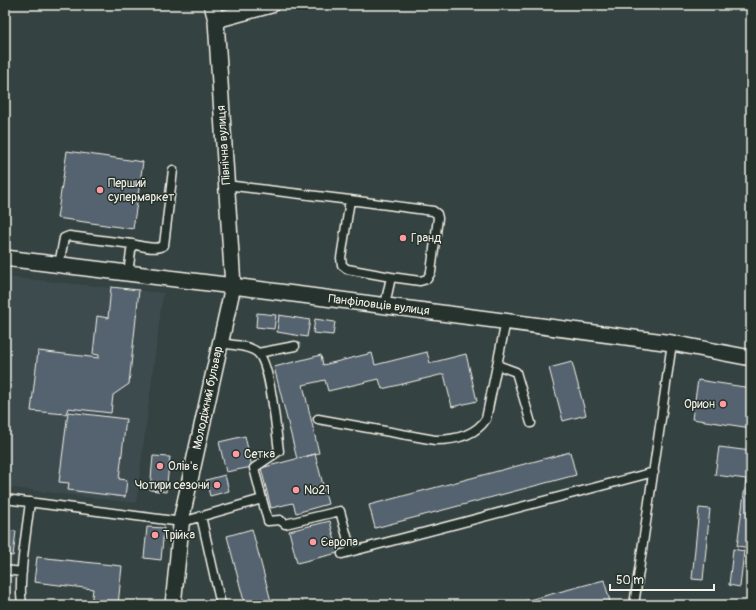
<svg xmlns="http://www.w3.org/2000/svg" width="756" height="610" font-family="Pangolin,sans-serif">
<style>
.built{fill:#3e4c4f}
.building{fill:#556470;stroke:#f4f1e8}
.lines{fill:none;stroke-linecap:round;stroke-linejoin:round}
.service-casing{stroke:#f4f1e8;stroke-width:11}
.minor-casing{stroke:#f4f1e8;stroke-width:18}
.service{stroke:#26332d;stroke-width:8}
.minor{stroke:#26332d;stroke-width:15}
.poi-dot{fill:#ff9aa2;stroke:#26332d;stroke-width:1.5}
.labels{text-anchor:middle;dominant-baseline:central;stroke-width:3;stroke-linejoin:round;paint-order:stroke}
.street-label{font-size:12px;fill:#f4f1e8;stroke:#26332d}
.poi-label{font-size:12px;fill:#f4f1e8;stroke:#26332d;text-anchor:start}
</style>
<rect width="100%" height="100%" fill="#344241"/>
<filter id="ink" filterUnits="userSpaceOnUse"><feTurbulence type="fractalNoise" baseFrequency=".025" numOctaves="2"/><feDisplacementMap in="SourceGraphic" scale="8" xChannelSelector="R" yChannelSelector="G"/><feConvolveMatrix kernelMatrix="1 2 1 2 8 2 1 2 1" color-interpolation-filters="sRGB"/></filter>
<g filter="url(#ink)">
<!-- built -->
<path class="built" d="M 7,277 L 163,293 L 136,503 L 5,487 L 5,290 Z"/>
<!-- building -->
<path class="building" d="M 747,5 L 751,5 L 751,21 Z
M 67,151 L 143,162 L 133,229 L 57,218 Z
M 111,287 L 139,290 L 129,384 L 113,395 L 111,413 L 68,408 L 66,414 L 31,411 L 38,351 L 99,358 L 99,355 L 93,354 L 97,316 L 108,318 Z
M 257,313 L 276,315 L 274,329 L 256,327 Z
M 279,315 L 310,320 L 307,337 L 277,332 Z
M 315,319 L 335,322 L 333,335 L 313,333 Z
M 427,352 L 430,363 L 466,354 L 477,401 L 452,407 L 444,374 L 382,389 L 379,379 L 328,391 L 325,380 L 303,385 L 319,453 L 297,459 L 274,367 L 321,355 L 323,365 L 372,353 L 375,365 Z
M 572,362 L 586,415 L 563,421 L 549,368 Z
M 698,380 L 751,388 L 751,428 L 692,419 Z
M 68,412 L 126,419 L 119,479 L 127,480 L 125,497 L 68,490 L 69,483 L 59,482 Z
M 245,436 L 252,467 L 226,472 L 219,442 Z
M 719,447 L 751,451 L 751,548 L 737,546 L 746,479 L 715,475 Z
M 570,452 L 576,475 L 375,528 L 369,505 Z
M 315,454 L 328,504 L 296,513 L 293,503 L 271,508 L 261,468 Z
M 153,456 L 170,457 L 166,492 L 150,490 Z
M 225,475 L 229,491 L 210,496 L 206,480 Z
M 699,508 L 710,509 L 703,580 L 692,579 Z
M 330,521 L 338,553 L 297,563 L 289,531 Z
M 147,527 L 164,528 L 161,560 L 144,558 Z
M 252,529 L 272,605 L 245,605 L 227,536 Z
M 5,530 L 16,531 L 13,556 L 5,555 Z
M 733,549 L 744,551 L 740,587 L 729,585 Z
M 37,557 L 122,566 L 118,605 L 91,605 L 93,589 L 34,582 Z
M 604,580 L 611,605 L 510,605 Z"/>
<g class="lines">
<defs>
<path id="service" d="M 226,185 L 350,200
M 59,265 L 64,238 L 69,236 L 132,244
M 128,273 L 132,244 C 141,246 157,251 164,245 L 173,170
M 385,305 L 391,277 L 347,269 L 342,265 L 341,258 L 350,200 L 433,211 L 437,214 L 438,218 L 431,272 L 427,279 L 420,281 L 391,277
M 220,343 C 231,345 250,345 258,353 C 271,365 276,431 279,451 L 254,468 L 262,499
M 258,353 L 295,346
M 497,365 L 516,372 L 531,423
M 318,419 L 435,440 C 455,440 475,436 486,419 L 506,321
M 5,499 L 182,522 L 262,499 L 268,521 L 280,520 L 285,524 L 340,511 L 351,551
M 201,516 L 221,605
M 342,554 L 654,472
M 5,570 L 22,572
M 23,605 C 16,592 28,521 30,502
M 634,605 L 672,343"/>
<path id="minor" d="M 216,20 L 271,5
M 5,258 L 233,286 L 672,343 L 751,358
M 173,605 L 182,516 L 233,286 L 216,20 L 212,5"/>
</defs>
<!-- service casing -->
<use href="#service" class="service-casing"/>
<!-- minor casing -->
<use href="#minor" class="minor-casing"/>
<!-- service -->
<use href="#service" class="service"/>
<!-- minor -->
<use href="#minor" class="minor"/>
</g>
</g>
<!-- markers -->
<g class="poi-dot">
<circle cx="100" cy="190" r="4"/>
<circle cx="403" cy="238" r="4"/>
<circle cx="723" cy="404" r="4"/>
<circle cx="236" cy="454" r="4"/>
<circle cx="160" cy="466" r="4"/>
<circle cx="217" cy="485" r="4"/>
<circle cx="296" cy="490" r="4"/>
<circle cx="155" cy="535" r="4"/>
<circle cx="313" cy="542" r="4"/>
</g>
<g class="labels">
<!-- street labels -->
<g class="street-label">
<text transform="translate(224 145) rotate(-94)">Північна вулиця</text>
<text transform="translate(379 305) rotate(7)">Панфіловців вулиця</text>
<text transform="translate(208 398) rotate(-78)">Молодіжний бульвар</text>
</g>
<!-- poi labels -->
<g class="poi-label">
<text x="108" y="183">Перший<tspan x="108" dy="14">супермаркет</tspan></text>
<text x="411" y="238">Гранд</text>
<text x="715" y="404" text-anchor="end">Орион</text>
<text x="244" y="454">Сетка</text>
<text x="168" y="466">Олів'є</text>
<text x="209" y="485" text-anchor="end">Чотири сезони</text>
<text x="304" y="490">№21</text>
<text x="163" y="535">Трійка</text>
<text x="321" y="542">Європа</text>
</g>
</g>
<!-- margin -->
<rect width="756" height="610" fill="none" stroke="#26332d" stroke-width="20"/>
<rect x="10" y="10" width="736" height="590" fill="none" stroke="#f4f1e8" stroke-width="1.5" filter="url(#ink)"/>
<!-- scale -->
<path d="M610 584v6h104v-6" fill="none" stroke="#f4f1e8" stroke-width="2"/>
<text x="616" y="584" font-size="12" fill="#f4f1e8" stroke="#26332d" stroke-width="3" paint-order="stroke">50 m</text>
</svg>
